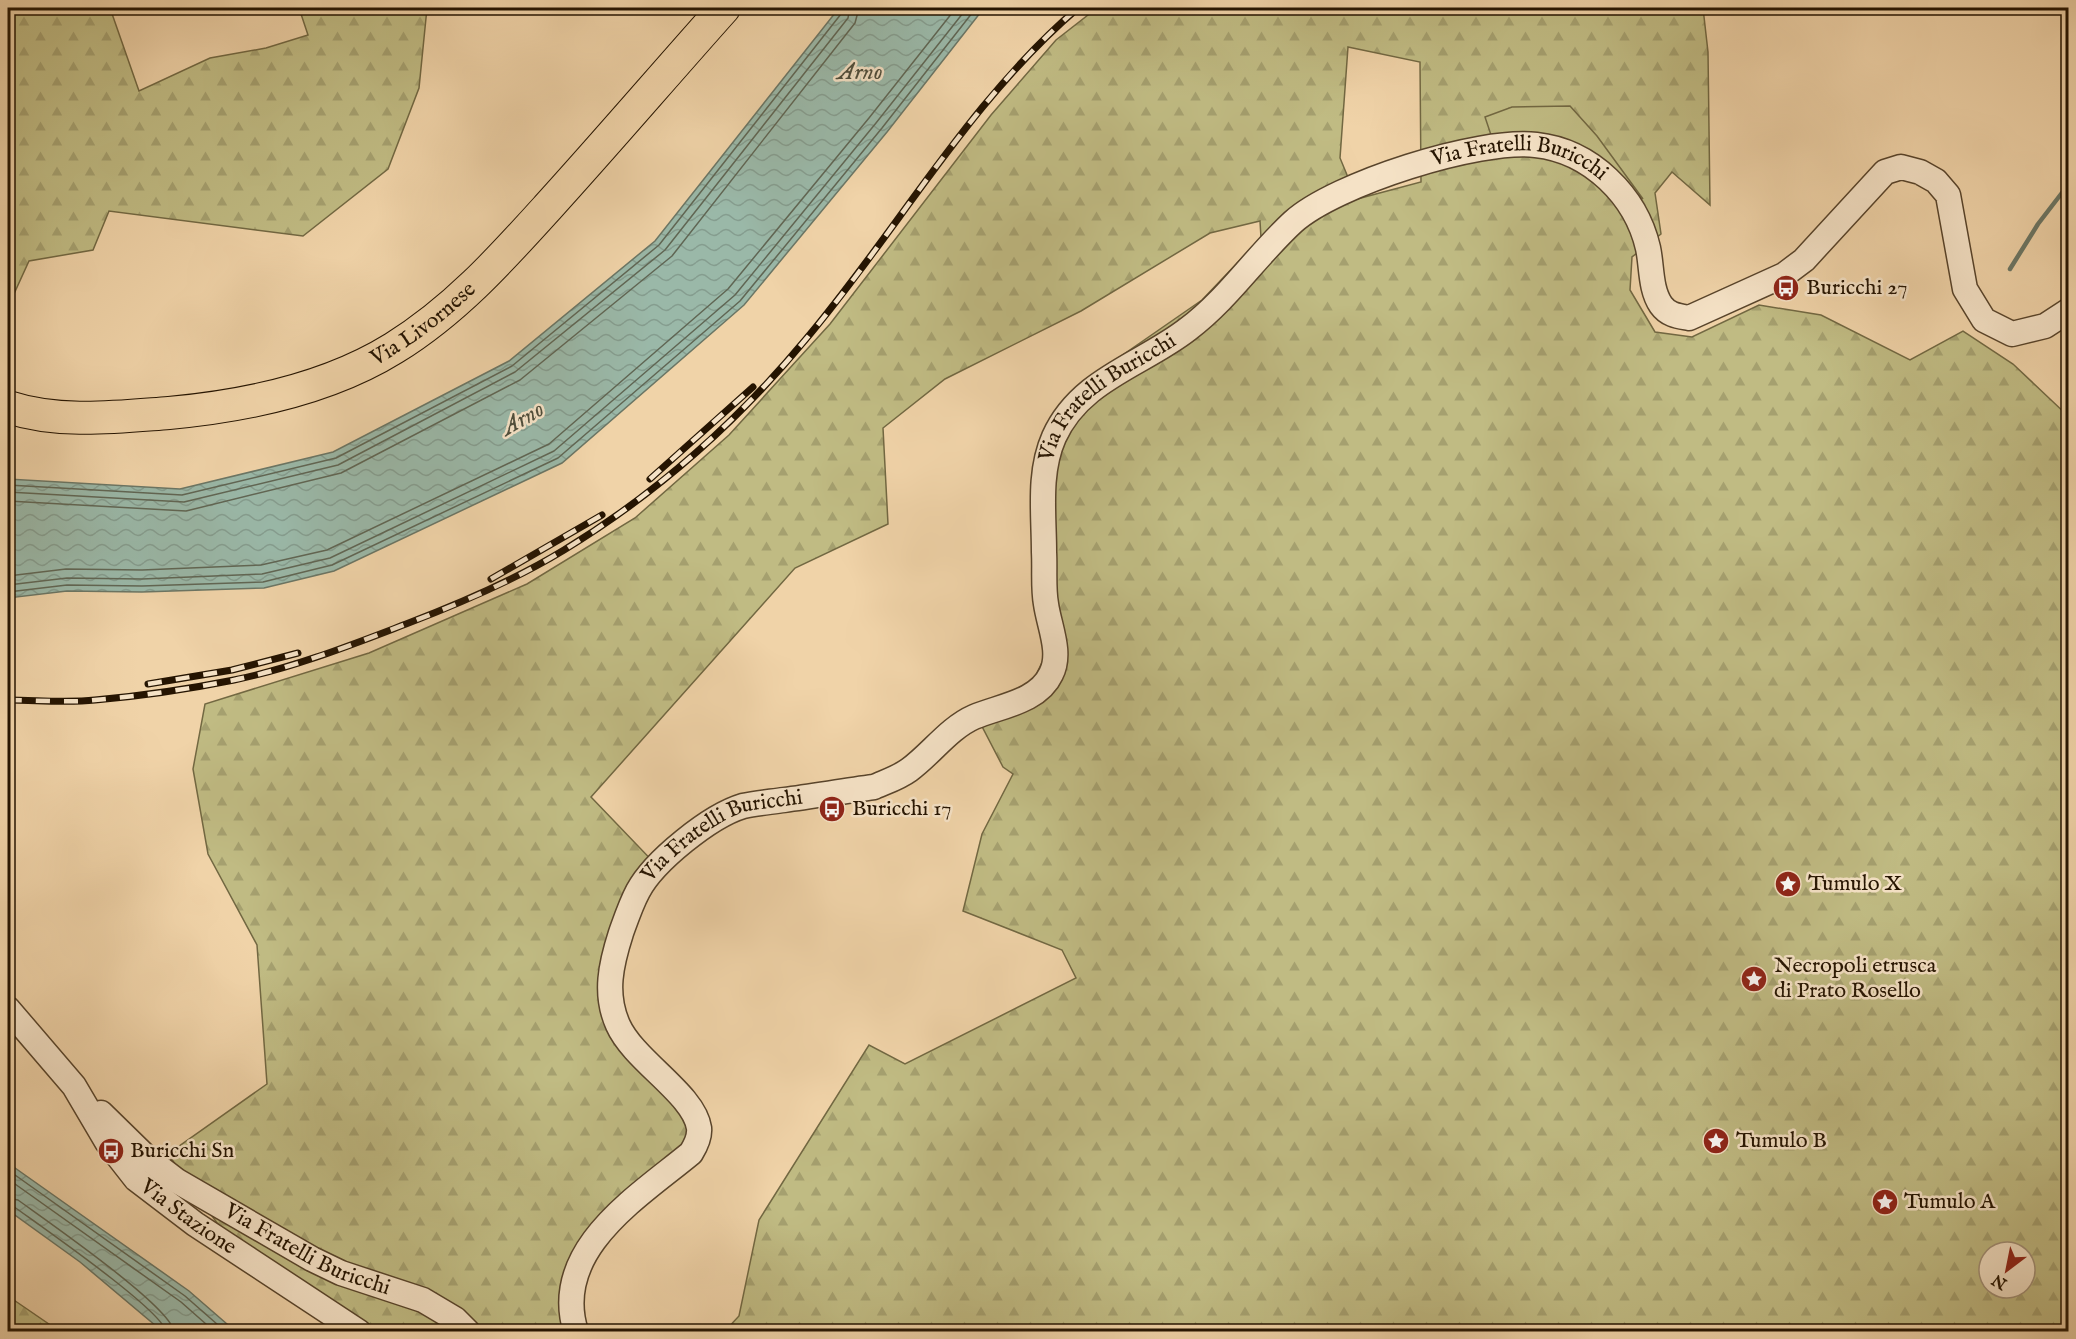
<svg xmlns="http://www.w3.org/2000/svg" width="2076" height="1339" font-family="'IM FELL English',serif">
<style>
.forest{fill:url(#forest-firs);stroke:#726842;stroke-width:1.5;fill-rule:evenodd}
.park{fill:#c0bb83;stroke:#726842;stroke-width:1.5}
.water{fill:url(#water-waves);stroke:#6b7665;stroke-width:1.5}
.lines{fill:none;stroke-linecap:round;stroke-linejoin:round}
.shore{stroke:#606654;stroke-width:1.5}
.stream{stroke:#6b7665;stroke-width:4.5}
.minor-casing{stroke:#58442b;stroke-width:27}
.major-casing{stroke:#251401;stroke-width:34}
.minor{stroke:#f5e2c6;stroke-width:24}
.major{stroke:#f0d3a8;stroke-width:32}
.rail-casing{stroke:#251401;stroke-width:7}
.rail{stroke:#f5e2c6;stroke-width:4.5;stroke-dasharray:14;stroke-linecap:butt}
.labels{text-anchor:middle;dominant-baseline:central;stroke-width:5;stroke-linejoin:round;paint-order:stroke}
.street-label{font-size:22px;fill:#251401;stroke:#f5e2c6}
.poi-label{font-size:22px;fill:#251401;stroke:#f5e2c6;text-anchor:start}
.water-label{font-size:24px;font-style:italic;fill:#4e4d3b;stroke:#f5e2c6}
</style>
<defs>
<pattern id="forest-firs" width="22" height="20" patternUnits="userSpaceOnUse" patternTransform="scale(1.5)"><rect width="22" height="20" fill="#c0bb83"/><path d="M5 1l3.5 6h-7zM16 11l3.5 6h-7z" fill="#a5a06f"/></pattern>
<pattern id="water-waves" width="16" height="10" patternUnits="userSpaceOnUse" patternTransform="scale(1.5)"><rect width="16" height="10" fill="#9ab8a8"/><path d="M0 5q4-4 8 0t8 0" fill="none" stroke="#859d8f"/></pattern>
</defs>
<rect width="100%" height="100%" fill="#f0d3a8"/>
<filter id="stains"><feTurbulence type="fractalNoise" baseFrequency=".00333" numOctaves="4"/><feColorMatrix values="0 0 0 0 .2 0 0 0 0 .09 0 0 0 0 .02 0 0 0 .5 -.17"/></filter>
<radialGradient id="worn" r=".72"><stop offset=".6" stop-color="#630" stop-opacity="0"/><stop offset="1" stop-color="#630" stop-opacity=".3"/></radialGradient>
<!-- forest -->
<path class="forest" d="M 8,8 L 110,8 L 139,91 L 210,58 L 266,48 L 308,35 L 299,8 L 427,8 L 419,88 L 388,169 L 303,236 L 109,211 L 93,250 L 29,261 L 8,307 Z
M 1097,8 L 1703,8 L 1708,52 L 1710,205 L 1672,172 L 1655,193 L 1661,234 L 1632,257 L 1630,290 L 1655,332 L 1692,337 L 1759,305 L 1821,315 L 1910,360 L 1963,331 L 2013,364 L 2068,416 L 2068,1331 L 725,1331 L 739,1316 L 759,1220 L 869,1045 L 905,1064 L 1076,978 L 1062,950 L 963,911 L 982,834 L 1013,774 L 1003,767 L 974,711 L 1033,681 L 1049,648 L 1034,494 L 1088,379 L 1202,300 L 1261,238 L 1260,221 L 1210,233 L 1081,311 L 945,379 L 883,428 L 888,524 L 795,568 L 591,797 L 663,872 C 633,921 625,949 617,1005 L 649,1055 L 711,1135 L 617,1225 L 592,1262 L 579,1293 L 586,1331 L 377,1331 L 222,1230 L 168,1154 L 267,1084 L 257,945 L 208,854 L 193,769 L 205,704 L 369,653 L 527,584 L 635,518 L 729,435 L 830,324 L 991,115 L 1056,40 ZM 1348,47 L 1420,62 L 1421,182 L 1357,199 L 1340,158 ZM 1989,1252 L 2025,1252 L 2025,1288 L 1989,1288 Z
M 8,1296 L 59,1331 L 8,1331 Z"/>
<!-- park -->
<path class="park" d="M 1570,106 L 1597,136 L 1643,199 C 1592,159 1560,127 1491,135 L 1485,117 L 1512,107 Z"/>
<!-- water -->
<path class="water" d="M 839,8 L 984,8 L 887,132 L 744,305 L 562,463 L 334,571 L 264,588 L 142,592 L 67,591 L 8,598 L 8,479 L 180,489 L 333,452 L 509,361 L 655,241 Z
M 8,1163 L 189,1291 L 235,1331 L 162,1331 L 80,1262 L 8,1210 Z"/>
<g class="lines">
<!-- shore -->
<path class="shore" d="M 8,485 L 182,495 L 336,458 L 512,366 L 659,245 L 841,14 L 843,8
M 8,492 L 184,502 L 338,465 L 515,372 L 665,250 L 848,18 L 850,8
M 8,501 L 186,511 L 341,473 L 520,380 L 672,256 L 855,23 L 859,8
M 8,576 L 66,569 L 142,570 L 261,565 L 327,550 L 549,444 L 728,289 L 869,118 L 956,8
M 8,585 L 67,578 L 142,579 L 262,574 L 330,558 L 554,451 L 735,295 L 876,123 L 967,8
M 8,592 L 67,585 L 142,586 L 263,582 L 332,565 L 558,458 L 740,301 L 882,128 L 976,8
M 8,1170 L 185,1296 L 226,1332
M 8,1179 L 181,1302 L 215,1332
M 8,1198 L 18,1200 C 44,1219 172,1307 174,1332
M 8,1205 L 13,1206 C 36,1223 164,1311 166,1332"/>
<!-- stream -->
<path class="stream" d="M 2010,269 L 2038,224 L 2068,185"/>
<defs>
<g id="minor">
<path id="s1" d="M 8,1009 L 74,1086 L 107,1142 L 136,1179 L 195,1224 L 359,1332"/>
<path id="s2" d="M 101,1113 L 147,1158 L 177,1181 L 312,1259 L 341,1273 L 423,1300 L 455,1319 L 468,1332"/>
<path id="s3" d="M 576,1332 C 550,1250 638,1197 691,1153 C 696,1145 700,1137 699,1128 C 694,1094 634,1061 618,1025 C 604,994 611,964 621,933 C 626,919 631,904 638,891 C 654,861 710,816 743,806 C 756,803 770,802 784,800 C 814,796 844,791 874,787 C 885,782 898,778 909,770 C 931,754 949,728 974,717 C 1000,706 1038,702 1051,674 C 1062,653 1049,626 1046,604 C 1043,588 1045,569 1044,552 C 1044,514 1038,473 1054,437 C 1080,379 1142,365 1188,329 C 1228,299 1256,256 1293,222 C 1335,184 1479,138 1536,145 C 1591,151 1636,196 1648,248 C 1652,266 1650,289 1661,305 C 1668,315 1678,316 1689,318 L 1784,275 L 1804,260 L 1885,172 L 1901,167 L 1920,172 L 1936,181 L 1948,195 L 1965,289 L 1984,320 L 2012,334 L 2045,326 L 2068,311"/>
</g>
<g id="major">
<path id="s4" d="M 8,407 C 60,424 116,417 169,413 C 246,406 328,389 394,348 C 454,311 500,260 547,208 C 607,142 665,74 724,8"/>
</g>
</defs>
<!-- minor casing -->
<use href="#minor" class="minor-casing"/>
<!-- major casing -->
<use href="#major" class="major-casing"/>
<!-- minor -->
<use href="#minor" class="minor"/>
<!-- major -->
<use href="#major" class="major"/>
<defs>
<path id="rail" d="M 650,479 L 753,387
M 491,579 L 602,515
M 148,684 L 232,670 L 298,653
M 8,700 C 36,700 66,703 95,700 C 141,696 189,689 234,680 C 293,668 351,645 406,624 C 461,603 515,580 564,550 C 656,494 738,421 806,339 C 898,230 969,101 1078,8"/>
</defs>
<!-- rail casing -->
<use href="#rail" class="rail-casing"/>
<!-- rail -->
<use href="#rail" class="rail"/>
</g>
<!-- icons -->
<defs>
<symbol id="bus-disc" viewBox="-11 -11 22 22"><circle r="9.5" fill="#8f2418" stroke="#f5e2c6"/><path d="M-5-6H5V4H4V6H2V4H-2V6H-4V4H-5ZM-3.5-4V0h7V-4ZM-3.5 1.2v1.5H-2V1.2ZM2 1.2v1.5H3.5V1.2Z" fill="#fff"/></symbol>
<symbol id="sight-disc" viewBox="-11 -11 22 22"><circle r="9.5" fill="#8f2418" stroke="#f5e2c6"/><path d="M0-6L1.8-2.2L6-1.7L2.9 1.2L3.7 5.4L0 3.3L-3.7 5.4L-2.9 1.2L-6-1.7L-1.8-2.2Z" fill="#fff"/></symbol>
</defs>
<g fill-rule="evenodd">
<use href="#bus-disc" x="1771" y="273" width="30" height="30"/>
<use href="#bus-disc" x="817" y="794" width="30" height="30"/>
<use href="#sight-disc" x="1773" y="869" width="30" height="30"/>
<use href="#sight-disc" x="1739" y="964" width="30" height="30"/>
<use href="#sight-disc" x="1701" y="1126" width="30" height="30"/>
<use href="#bus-disc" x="96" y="1136" width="30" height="30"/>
<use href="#sight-disc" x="1870" y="1187" width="30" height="30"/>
</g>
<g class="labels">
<!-- street labels -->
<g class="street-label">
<text stroke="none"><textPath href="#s3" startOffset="1820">Via Fratelli Buricchi</textPath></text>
<text stroke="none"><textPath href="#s4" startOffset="436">Via Livornese</textPath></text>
<text stroke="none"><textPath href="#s3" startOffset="1317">Via Fratelli Buricchi</textPath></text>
<text stroke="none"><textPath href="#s3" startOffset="633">Via Fratelli Buricchi</textPath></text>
<text stroke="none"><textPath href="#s1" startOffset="278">Via Stazione</textPath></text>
<text stroke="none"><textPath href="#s2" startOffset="250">Via Fratelli Buricchi</textPath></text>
</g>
<!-- poi labels -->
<g class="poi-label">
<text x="1806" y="288">Buricchi 27</text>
<text x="852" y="809">Buricchi 17</text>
<text x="1808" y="884">Tumulo X</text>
<text x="1774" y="966">Necropoli etrusca<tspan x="1774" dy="25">di Prato Rosello</tspan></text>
<text x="1736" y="1141">Tumulo B</text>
<text x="130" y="1151">Buricchi Sn</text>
<text x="1904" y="1202">Tumulo A</text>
</g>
<!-- water labels -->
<g class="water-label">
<text x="860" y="72">Arno</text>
<text transform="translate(523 419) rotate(-30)">Arno</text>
</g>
</g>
<!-- margin -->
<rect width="2076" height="1339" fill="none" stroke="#f0d3a8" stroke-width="30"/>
<rect x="9" y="9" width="2058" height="1321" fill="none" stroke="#251401" stroke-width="3"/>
<rect x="15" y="15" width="2046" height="1309" fill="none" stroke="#251401" stroke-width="1.5"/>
<!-- north arrow -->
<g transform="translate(2007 1270) rotate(212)"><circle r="28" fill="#f5e2c6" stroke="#a29077" stroke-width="1.5"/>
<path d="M0-4.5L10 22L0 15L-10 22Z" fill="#8f2418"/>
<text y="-9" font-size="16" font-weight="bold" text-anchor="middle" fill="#251401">N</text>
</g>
<rect width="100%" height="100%" filter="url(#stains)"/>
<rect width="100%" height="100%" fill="url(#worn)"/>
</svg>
